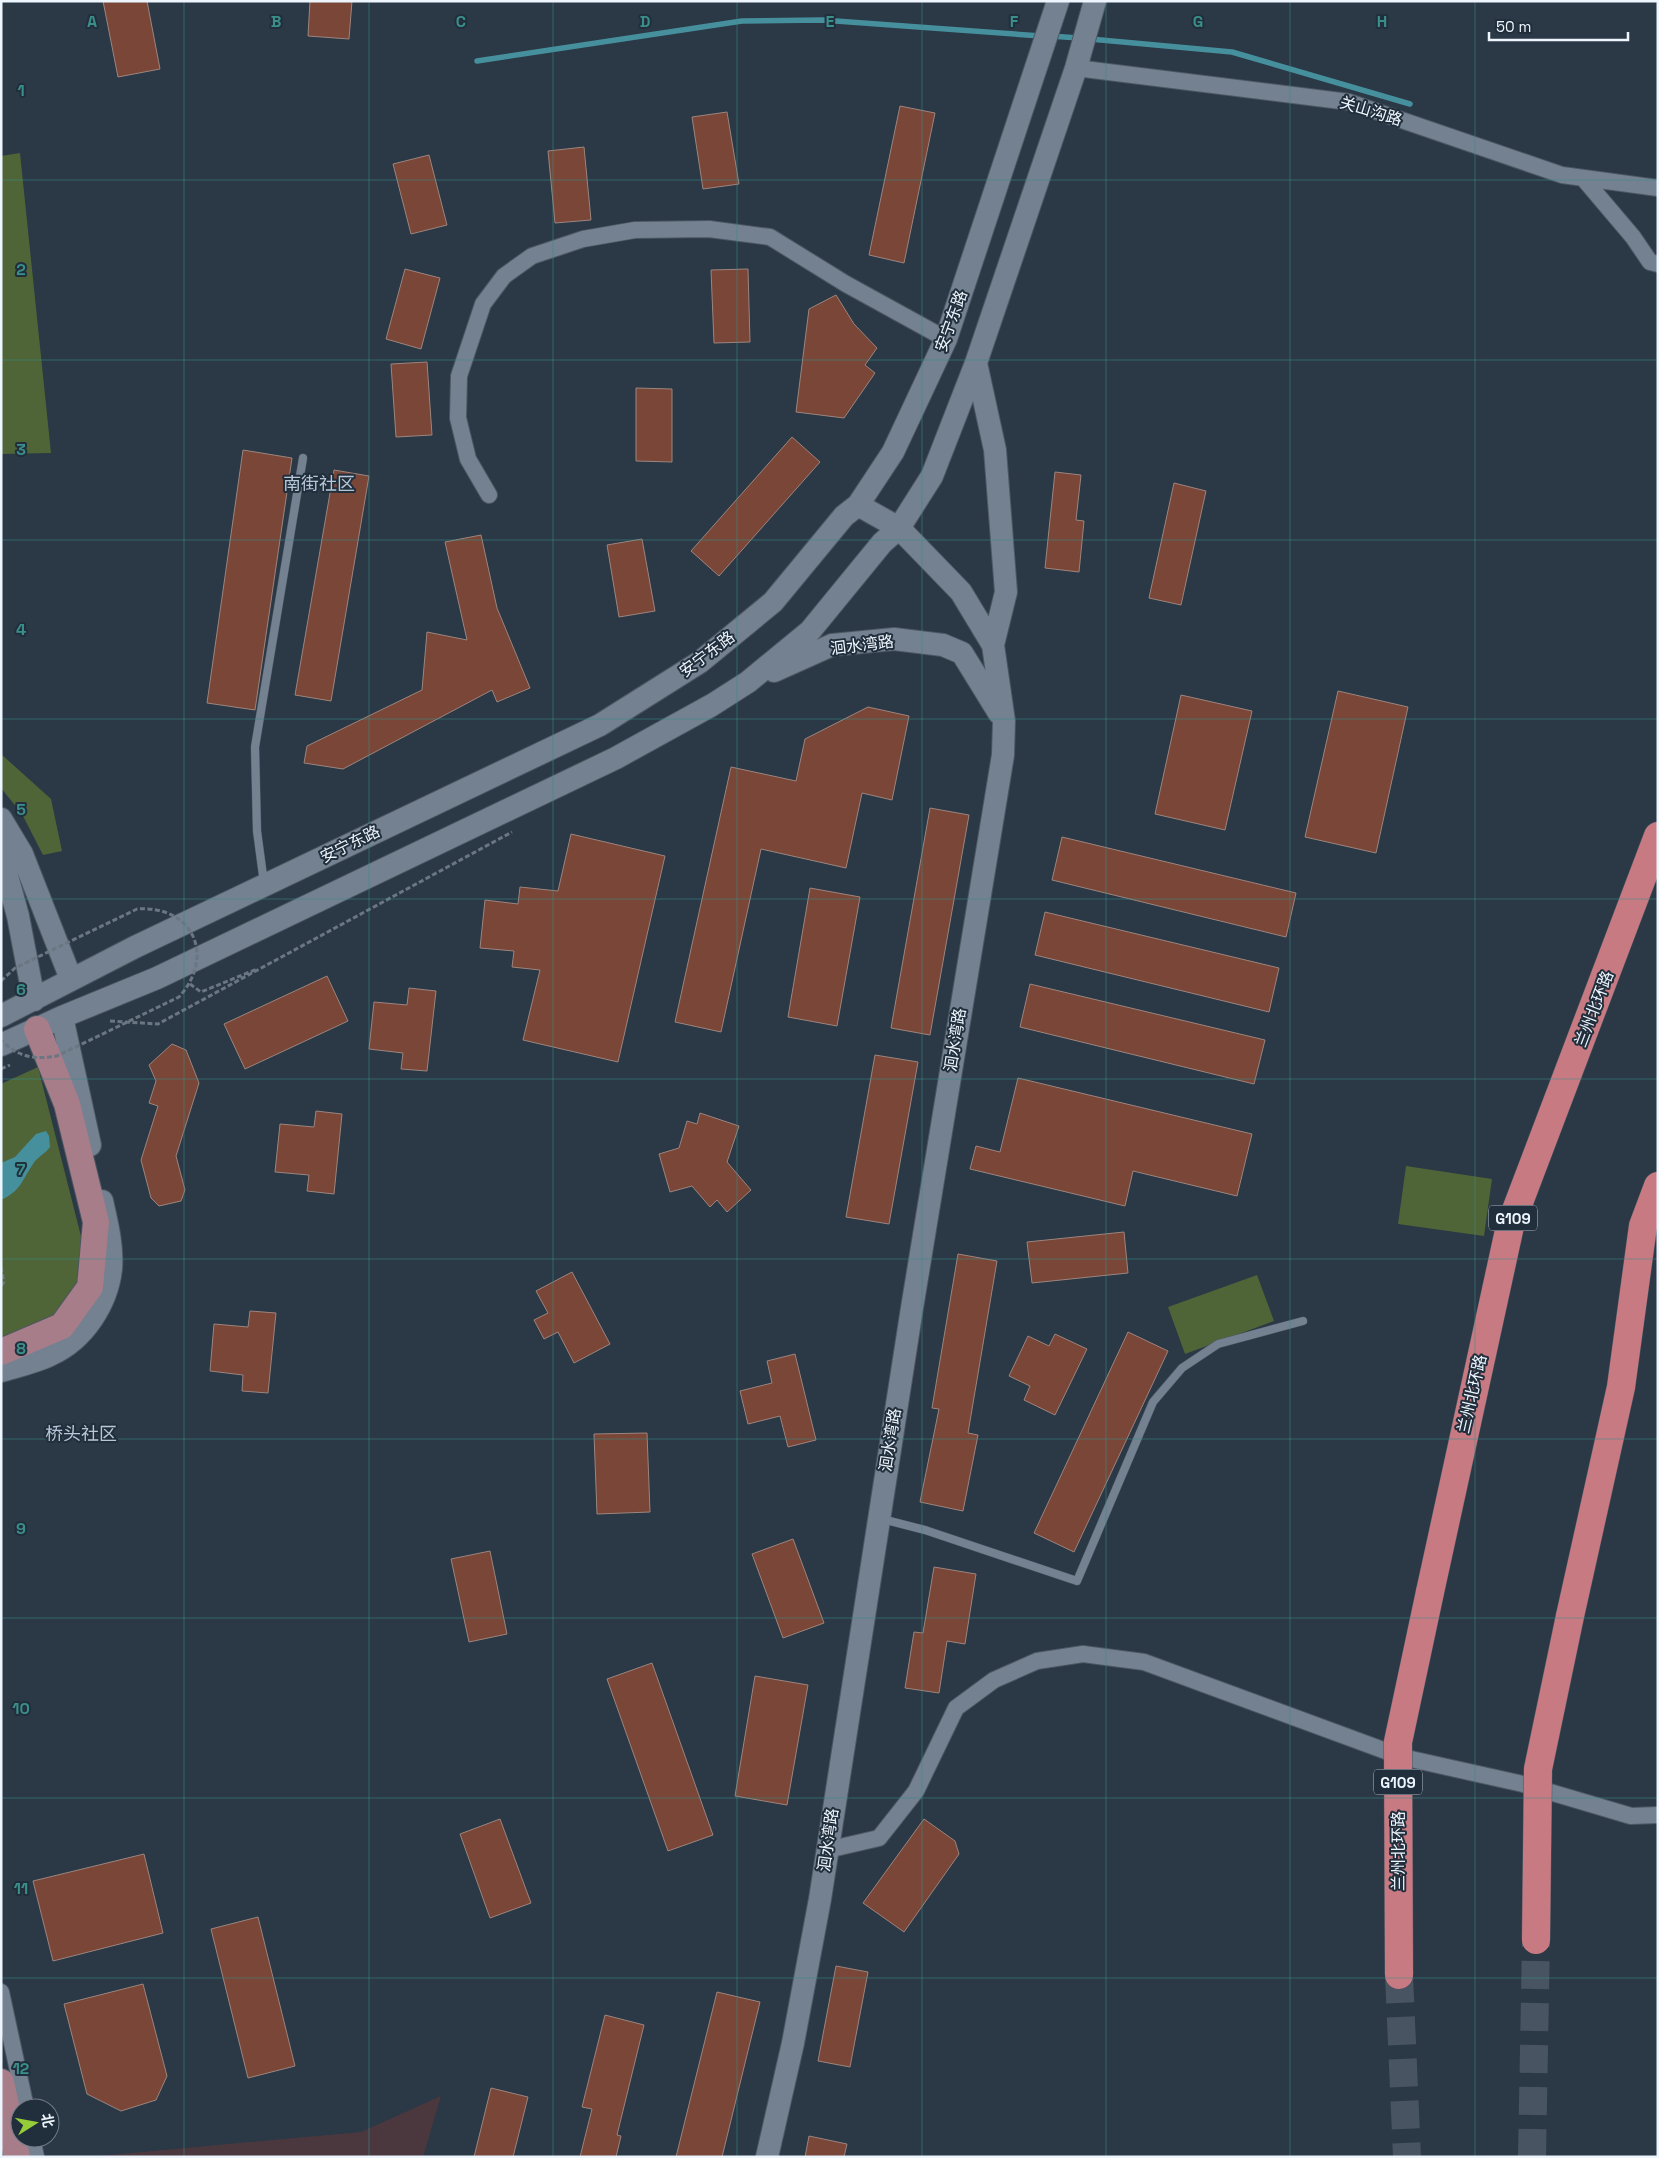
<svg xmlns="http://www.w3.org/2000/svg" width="1659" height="2158" font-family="'Space Grotesk','Noto Sans SC',sans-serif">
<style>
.industrial{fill:#4b383f}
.green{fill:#4f6537}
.water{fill:#46909e}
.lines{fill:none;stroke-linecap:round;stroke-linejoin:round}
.stream{stroke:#46909e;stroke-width:5.5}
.building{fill:#7a4637;stroke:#9c857f}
.highway-tunnel{stroke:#485461;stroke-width:28;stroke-dasharray:28 14;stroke-linecap:butt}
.lane-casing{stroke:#4c5762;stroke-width:9}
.street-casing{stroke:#4c5762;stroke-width:18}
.secondary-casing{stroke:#4c5762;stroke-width:24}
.primary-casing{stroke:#4c5762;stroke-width:28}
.highway-casing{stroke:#4c5762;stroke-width:29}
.path{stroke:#6a7681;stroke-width:3;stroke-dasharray:5 2.5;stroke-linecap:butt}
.lane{stroke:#738191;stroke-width:8}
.street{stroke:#738191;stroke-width:16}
.secondary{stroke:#738191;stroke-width:22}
.primary{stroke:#a67d89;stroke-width:26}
.highway{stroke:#c87a83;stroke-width:28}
.highway-bridge-casing{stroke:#4c5762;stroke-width:29;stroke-linecap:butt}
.path-bridge{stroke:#6a7681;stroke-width:3;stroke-dasharray:5 2.5;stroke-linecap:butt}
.highway-bridge{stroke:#c87a83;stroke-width:28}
.grid{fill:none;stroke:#3b8f8b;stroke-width:1;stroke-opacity:0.55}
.labels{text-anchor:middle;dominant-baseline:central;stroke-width:4;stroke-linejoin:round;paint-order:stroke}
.shield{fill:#212e3b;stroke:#b0b9c4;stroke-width:1}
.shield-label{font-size:15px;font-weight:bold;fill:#edf5fe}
.street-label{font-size:16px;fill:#edf5fe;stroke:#212e3b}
.neighbourhood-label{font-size:18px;fill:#b7c7d8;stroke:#212e3b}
.grid-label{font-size:16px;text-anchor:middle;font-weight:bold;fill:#3b8f8b;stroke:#212e3b;stroke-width:4;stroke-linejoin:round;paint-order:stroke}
</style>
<rect width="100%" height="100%" fill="#2b3845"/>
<!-- industrial -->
<path class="industrial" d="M 441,2096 L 423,2157 L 88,2157 L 361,2132 Z"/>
<!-- green -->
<path class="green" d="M 20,153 L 51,453 L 1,454 L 1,156 Z
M 1,754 L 51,799 L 62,851 L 43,855 L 22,814 L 1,788 Z
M 38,1067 L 84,1248 C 77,1317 62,1319 1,1340 L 1,1084 Z
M 1406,1166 L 1492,1179 L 1484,1236 L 1398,1224 Z
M 1257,1275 L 1274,1321 L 1185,1354 L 1168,1307 Z"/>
<!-- water -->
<path class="water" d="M 46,1131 L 49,1136 L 50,1147 C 45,1154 37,1157 33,1164 C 22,1180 21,1191 1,1200 L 1,1163 L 15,1157 L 36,1134 Z"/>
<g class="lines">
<!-- stream -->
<path class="stream" d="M 1050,36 L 1079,38
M 1090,39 L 1232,52 L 1410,104
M 477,61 L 742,21 L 822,20 L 1041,36"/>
</g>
<!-- building -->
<path class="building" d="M 103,1 L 147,1 L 160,69 L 118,77 Z
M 310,1 L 352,1 L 349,39 L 308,36 Z
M 900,106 L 935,113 L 904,263 L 869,255 Z
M 727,112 L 739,184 L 703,189 L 692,117 Z
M 584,147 L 591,220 L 555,223 L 548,151 Z
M 429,155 L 447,225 L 411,234 L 393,164 Z
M 405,269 L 440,278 L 421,349 L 386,339 Z
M 748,269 L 750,342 L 714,343 L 711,270 Z
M 836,295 L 854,324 L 877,348 L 865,365 L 875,373 L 844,418 L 796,412 L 809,309 Z
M 427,362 L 432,435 L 396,437 L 391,364 Z
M 636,388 L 672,389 L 672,462 L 636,461 Z
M 792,437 L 820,462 L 719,576 L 691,551 Z
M 243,450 L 292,458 L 255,710 L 207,703 Z
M 334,470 L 369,476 L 331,701 L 295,695 Z
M 1055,472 L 1081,475 L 1076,520 L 1084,521 L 1079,572 L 1045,568 Z
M 1174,483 L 1206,491 L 1181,605 L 1149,598 Z
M 481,535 L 497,608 L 530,688 L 497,702 L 492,690 L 343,769 L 304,763 L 307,746 L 422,690 L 427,632 L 467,640 L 445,542 Z
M 642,539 L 655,611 L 619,617 L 607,545 Z
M 1338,691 L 1408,707 L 1376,853 L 1305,837 Z
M 1181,695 L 1252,711 L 1225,830 L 1155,814 Z
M 868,707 L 909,716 L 892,800 L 862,793 L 846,868 L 761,849 L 721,1032 L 675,1022 L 731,767 L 796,781 L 805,739 Z
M 930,808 L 969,815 L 930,1035 L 891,1028 Z
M 571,834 L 665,856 L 618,1062 L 523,1040 L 540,970 L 512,967 L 514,951 L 480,948 L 485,900 L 518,904 L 520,887 L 558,891 Z
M 1062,837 L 1296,893 L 1286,937 L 1052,880 Z
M 810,888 L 860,897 L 837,1026 L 788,1017 Z
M 1045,912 L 1279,968 L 1269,1012 L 1035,955 Z
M 327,976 L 348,1021 L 245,1069 L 224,1024 Z
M 1030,984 L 1265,1040 L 1254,1084 L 1020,1027 Z
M 409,988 L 436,991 L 427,1071 L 401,1069 L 403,1053 L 369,1049 L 374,1002 L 407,1005 Z
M 172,1044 L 186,1050 L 199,1083 L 176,1156 L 185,1190 L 181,1201 L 159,1206 L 151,1198 L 141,1160 L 158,1106 L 149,1103 L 156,1081 L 149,1065 Z
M 875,1055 L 918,1062 L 889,1224 L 846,1217 Z
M 1018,1078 L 1252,1134 L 1237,1196 L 1133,1171 L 1125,1206 L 970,1169 L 976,1146 L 1000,1152 Z
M 316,1111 L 342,1114 L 334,1194 L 307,1191 L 309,1175 L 275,1172 L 280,1124 L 314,1127 Z
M 700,1113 L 739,1126 L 727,1162 L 751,1190 L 727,1212 L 717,1200 L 710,1207 L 692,1186 L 670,1192 L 659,1154 L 679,1148 L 687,1121 L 697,1124 Z
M 1124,1232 L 1128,1273 L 1032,1283 L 1027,1242 Z
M 958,1254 L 997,1261 L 968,1433 L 978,1435 L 963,1511 L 920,1502 L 939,1409 L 932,1408 Z
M 572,1272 L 610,1344 L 574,1363 L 558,1332 L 544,1339 L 534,1320 L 548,1313 L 536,1291 Z
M 250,1311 L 276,1313 L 268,1393 L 242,1391 L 243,1375 L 210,1371 L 214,1324 L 248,1327 Z
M 1128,1332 L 1168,1351 L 1074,1552 L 1034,1533 Z
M 1055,1334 L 1087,1349 L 1055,1415 L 1024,1400 L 1030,1386 L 1009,1376 L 1028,1336 L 1049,1346 Z
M 795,1354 L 816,1440 L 788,1447 L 780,1416 L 748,1424 L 740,1391 L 772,1383 L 767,1361 Z
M 647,1433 L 650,1512 L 597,1514 L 594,1434 Z
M 793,1539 L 824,1623 L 783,1638 L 752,1554 Z
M 490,1551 L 507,1634 L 469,1642 L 451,1559 Z
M 934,1567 L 976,1574 L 965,1644 L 947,1641 L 939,1693 L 905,1688 L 914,1632 L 923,1633 Z
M 652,1663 L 713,1835 L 668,1851 L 607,1679 Z
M 755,1676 L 808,1685 L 787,1805 L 735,1796 Z
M 500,1819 L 531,1903 L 490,1918 L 460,1834 Z
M 924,1819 L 955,1841 L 959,1854 L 904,1932 L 863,1903 Z
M 144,1854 L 163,1933 L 53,1961 L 33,1881 Z
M 258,1917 L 295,2066 L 248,2078 L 211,1929 Z
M 836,1966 L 868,1972 L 850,2067 L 818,2061 Z
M 143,1984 L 167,2076 L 156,2100 L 121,2111 L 87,2094 L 64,2004 Z
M 717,1992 L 760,2002 L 722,2157 L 676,2157 Z
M 605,2015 L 644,2025 L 617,2135 L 621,2136 L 616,2157 L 580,2157 L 592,2109 L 582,2107 Z
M 491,2088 L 528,2097 L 513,2157 L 474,2157 Z
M 809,2136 L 847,2144 L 844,2157 L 805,2157 Z"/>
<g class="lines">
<!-- highway-tunnel -->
<path class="highway-tunnel" d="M 1399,1975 L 1407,2157
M 1532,2157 L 1536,1940"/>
<defs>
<path id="lane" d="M 264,883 L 257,831 L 255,747 L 303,458
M 882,1519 L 925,1530 L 1077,1581 L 1153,1402 L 1182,1368 L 1218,1344 L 1303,1321"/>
<path id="street" d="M 1076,68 L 1349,102 L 1562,175 L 1658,188
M 1583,178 L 1633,237 L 1650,262 L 1658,264
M 489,495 L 468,459 L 458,418 L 459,376 L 483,304 L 504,276 L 532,256 L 583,239 L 635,230 L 709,229 L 770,237 L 846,284 L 946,339
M 827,1850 L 879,1838 L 916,1791 L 956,1708 L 994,1680 L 1037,1661 L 1083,1654 L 1144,1662 L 1402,1757 L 1523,1784 L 1631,1816 L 1658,1815
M 1,1992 L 26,2108
M 32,2138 L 36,2157"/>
<path id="secondary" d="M 976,363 L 995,450 L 1006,592 L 993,645
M 774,671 L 832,645 L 894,639 L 943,645 L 962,653 L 999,713
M 1,819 L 22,854 L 71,979
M 1,854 L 18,916 L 34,1000
M 1,1016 L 135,947 L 600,725 L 700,662 L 773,602 L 844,516 L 858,505 L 893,452 L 946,339 L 1058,1
M 62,1017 L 90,1145
M 1,1045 L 62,1017 L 157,978 L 616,758 L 712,705 L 748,682 L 810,631 L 882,543 L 899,528 L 932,476 L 976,363 L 1076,68 L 1095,1
M 1,1371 C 18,1366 37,1362 52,1354 C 84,1339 107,1304 111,1269 C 113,1247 107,1223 102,1201
M 767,2157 L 793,2043 L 820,1899 L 912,1308 L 1003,755 L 1004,721 L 993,645 L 961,592 L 899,528 L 858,505"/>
<path id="primary" d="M 1,1352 L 62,1326 L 90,1287 L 96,1222 L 67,1104 L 37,1029
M 1,2082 L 17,2157"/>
<path id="highway" d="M 1430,1592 L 1510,1226 L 1658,836
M 1570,1616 L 1621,1387 L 1643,1226 L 1658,1186"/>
</defs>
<!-- lane casing -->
<use href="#lane" class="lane-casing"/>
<!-- street casing -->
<use href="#street" class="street-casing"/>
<!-- secondary casing -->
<use href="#secondary" class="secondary-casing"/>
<!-- primary casing -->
<use href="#primary" class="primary-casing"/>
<!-- highway casing -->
<use href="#highway" class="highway-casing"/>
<!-- path -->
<path class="path" d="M 190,984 L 201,992 L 257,969
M 110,1021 L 158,1024 L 512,832
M 1,1069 L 10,1065
M 1,1267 L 4,1282 L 1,1286"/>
<!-- lane -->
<use href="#lane" class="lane"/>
<!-- street -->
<use href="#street" class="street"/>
<!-- secondary -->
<use href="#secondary" class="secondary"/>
<!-- primary -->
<use href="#primary" class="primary"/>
<!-- highway -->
<use href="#highway" class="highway"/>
<defs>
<path id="highway-bridge" d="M 1536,1940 L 1538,1769 L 1570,1616
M 1399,1975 L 1398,1742 L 1430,1592"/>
</defs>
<!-- highway-bridge casing -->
<use href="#highway-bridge" class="highway-bridge-casing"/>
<!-- path-bridge -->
<path class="path-bridge" d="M 1,981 L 15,968 L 137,909 C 193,905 216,956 179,997 L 57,1056 C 34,1060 18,1057 1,1040"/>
<!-- highway-bridge -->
<use href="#highway-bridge" class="highway-bridge"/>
</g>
<!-- grid -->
<path class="grid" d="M 184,1 L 184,2157M 369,1 L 369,2157M 553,1 L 553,2157M 737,1 L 737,2157M 922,1 L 922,2157M 1106,1 L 1106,2157M 1290,1 L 1290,2157M 1475,1 L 1475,2157M 1,180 L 1658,180M 1,360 L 1658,360M 1,540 L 1658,540M 1,719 L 1658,719M 1,899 L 1658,899M 1,1079 L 1658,1079M 1,1259 L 1658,1259M 1,1439 L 1658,1439M 1,1618 L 1658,1618M 1,1798 L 1658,1798M 1,1978 L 1658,1978"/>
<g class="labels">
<!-- shield labels -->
<g class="shield">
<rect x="1489" y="1205.5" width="48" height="25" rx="4"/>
<rect x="1374" y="1769.5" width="48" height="25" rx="4"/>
</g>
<g class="shield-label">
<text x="1513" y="1218">G109</text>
<text x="1398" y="1782">G109</text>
</g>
<!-- street labels -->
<g class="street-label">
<text transform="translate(1371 111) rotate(17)">关山沟路</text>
<text transform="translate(951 321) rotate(-70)">安宁东路</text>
<text transform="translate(862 645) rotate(-7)">洄水湾路</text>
<text transform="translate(707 654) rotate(-37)">安宁东路</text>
<text transform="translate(350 844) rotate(-26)">安宁东路</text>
<text transform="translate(1594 1009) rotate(-69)">兰州北环路</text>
<text transform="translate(955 1040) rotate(-81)">洄水湾路</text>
<text transform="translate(1472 1394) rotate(-77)">兰州北环路</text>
<text transform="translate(890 1440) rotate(-81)">洄水湾路</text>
<text transform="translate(828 1840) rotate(-82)">洄水湾路</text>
<text transform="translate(1398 1851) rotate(-90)">兰州北环路</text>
</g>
<!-- neighbourhood labels -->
<g class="neighbourhood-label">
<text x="319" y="483">南街社区</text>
<text x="81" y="1433">桥头社区</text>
</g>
</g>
<g class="grid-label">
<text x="92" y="27">A</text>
<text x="276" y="27">B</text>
<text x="461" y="27">C</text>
<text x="645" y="27">D</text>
<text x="830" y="27">E</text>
<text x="1014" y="27">F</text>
<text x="1198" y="27">G</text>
<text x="1382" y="27">H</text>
<text x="21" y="96">1</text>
<text x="21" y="275">2</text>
<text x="21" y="455">3</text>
<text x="21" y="635">4</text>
<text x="21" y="815">5</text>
<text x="21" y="995">6</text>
<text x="21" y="1175">7</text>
<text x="21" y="1354">8</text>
<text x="21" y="1534">9</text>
<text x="21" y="1714">10</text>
<text x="21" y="1894">11</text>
<text x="21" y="2074">12</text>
</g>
<!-- border -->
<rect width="1659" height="2158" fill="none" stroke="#edf5fe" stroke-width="5"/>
<!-- north arrow -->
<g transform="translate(35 2123) rotate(79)"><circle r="24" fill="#212e3b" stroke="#737e89"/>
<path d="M0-4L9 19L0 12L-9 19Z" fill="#96cc39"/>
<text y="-8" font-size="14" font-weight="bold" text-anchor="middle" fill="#edf5fe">北</text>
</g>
<!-- scale -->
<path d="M1489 32v8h139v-8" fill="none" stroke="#edf5fe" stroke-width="2.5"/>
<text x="1496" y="32" font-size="15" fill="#edf5fe" stroke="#212e3b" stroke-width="4" paint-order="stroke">50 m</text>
</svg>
